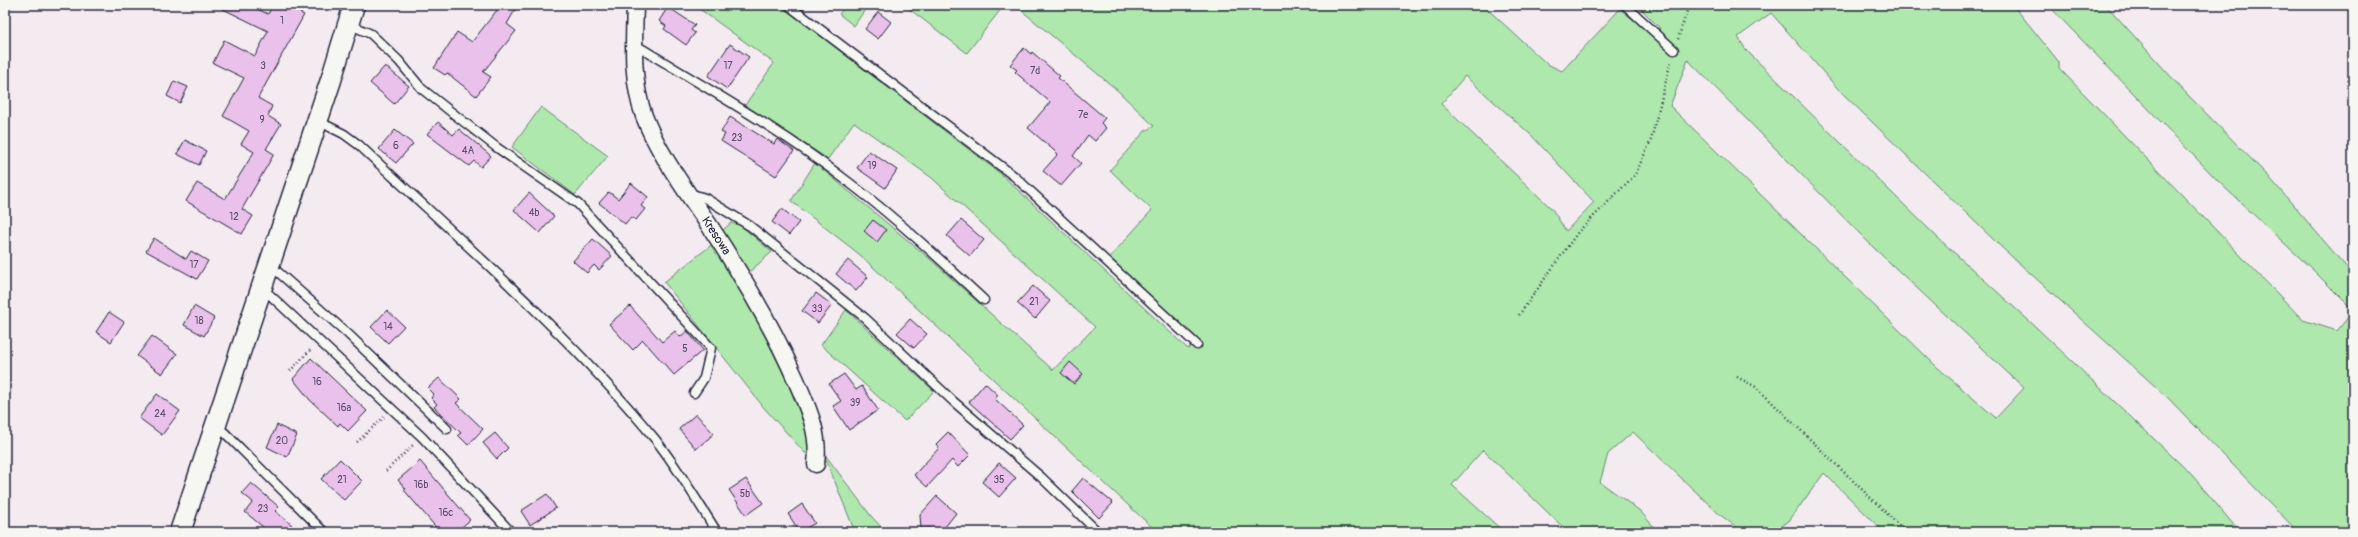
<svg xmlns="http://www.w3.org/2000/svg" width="2358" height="537" font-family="Pangolin,sans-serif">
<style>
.green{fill:#aee8ad;stroke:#688574;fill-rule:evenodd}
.building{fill:#e9c1ea;stroke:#22223b}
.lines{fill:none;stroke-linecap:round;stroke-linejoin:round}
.service-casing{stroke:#22223b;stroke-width:11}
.minor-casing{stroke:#22223b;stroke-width:19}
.tertiary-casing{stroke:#22223b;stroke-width:23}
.path{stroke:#22223b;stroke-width:2.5;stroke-dasharray:1 3;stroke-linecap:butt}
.service{stroke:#f6f6f2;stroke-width:8}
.minor{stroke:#f6f6f2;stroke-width:16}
.tertiary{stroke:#f6f6f2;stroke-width:20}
.labels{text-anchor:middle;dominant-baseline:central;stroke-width:3;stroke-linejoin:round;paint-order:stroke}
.number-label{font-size:10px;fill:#544a67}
.street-label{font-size:12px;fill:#22223b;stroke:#f6f6f2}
</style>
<rect width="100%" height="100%" fill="#f3ebf0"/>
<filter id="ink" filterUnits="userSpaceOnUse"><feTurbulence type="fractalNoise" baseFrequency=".025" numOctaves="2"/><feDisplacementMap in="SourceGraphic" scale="8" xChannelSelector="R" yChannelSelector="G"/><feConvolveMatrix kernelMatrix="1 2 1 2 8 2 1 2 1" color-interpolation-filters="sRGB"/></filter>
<g filter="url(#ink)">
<!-- green -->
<path class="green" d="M 694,5 L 780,5 L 1001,174 L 1188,349 L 1197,338 L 1109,258 L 1152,210 L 1110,170 L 1145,131 L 1154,126 L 1117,90 L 1015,5 L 1483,5 L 1547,64 L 1562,71 L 1620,9 L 1652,35 L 1660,28 L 1637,5 L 2013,5 L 2059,62 L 2059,68 L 2303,320 L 2337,331 L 2353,311 L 2353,532 L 2298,532 L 2167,397 L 1999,245 L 1839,90 L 1771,13 L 1738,37 L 1746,50 L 1937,237 L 2038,329 L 2192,475 L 2233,524 L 2243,532 L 1884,532 L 1824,473 L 1789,521 L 1773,532 L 1743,532 L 1719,514 L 1633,432 L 1608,454 L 1600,482 L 1640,511 L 1658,532 L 1568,532 L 1483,450 L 1452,485 L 1504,532 L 1154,532 L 1155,530 L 1128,505 L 859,254 L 791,201 L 815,163 L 930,259 L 1053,370 L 1095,327 L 932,178 L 854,122 L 828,159 L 745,105 L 774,63 ZM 1688,60 L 1874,248 L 2024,388 L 1996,418 L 1937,367 L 1670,106 ZM 1465,76 L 1530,134 L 1594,202 L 1566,231 L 1552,209 L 1441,104 Z
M 847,5 L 868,5 L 854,26 L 839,14 Z
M 904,5 L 994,5 L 1001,9 L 967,53 Z
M 2048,5 L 2106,5 L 2184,91 L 2269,177 L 2348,269 L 2353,310 L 2314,271 L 2223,186 Z
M 541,107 L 608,156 L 575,195 L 512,147 Z
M 731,223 L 740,225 L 772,252 L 748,273 L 723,237 L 723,230 Z
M 714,243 L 745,289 L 800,404 L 812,454 L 805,453 L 765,409 L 664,282 Z
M 846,310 L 934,391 L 905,421 L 821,345 Z
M 823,452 L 871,516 L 886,532 L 855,532 Z"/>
<!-- building -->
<path class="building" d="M 215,5 L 249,5 L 268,14 L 273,5 L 293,5 L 302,10 L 300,13 L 304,15 L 258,98 L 272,106 L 268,116 L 281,124 L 266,149 L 274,154 L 242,209 L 253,216 L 242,234 L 186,201 L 197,183 L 225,199 L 254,152 L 241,144 L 249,131 L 223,116 L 244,78 L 213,63 L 224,40 L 255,56 L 268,31 Z
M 501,5 L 518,5 L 507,24 L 516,31 L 483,72 L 491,77 L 476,96 L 447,73 L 445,75 L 434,68 L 457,32 L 472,42 Z
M 668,7 L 695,25 L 691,30 L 695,33 L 686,45 L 664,29 L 666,26 L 659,21 Z
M 878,12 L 891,22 L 878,39 L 865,29 Z
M 730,44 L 749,57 L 727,89 L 708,76 Z
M 1024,48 L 1031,54 L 1032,52 L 1060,76 L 1058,78 L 1105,118 L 1101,123 L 1106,128 L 1095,141 L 1088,135 L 1073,156 L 1081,163 L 1061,186 L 1043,171 L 1058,154 L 1028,128 L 1050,102 L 1015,72 L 1017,70 L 1010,65 Z
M 385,66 L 409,86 L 394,104 L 370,83 Z
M 174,81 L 188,87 L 180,103 L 167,96 Z
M 730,117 L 774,144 L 777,139 L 794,151 L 776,176 L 721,141 L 725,134 L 721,132 Z
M 438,122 L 453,135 L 459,129 L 491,156 L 481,167 L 474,161 L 469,166 L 427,134 Z
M 395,130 L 413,144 L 396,163 L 379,149 Z
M 185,140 L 206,151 L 199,165 L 177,154 Z
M 869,151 L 897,170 L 885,188 L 857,168 Z
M 631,183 L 648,197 L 641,206 L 645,209 L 636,220 L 631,217 L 625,224 L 599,203 L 609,192 L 618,199 Z
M 529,193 L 554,216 L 540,233 L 514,210 Z
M 782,209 L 799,222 L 789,235 L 772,222 Z
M 873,220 L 886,230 L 877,242 L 864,231 Z
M 961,220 L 984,240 L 970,256 L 947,236 Z
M 154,238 L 186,259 L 191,251 L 208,261 L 197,279 L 146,251 Z
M 593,239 L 612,256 L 599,270 L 594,265 L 587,273 L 573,261 Z
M 848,260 L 868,277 L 856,291 L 836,274 Z
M 1033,286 L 1050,301 L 1035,319 L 1017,303 Z
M 816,293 L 832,305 L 818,323 L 802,311 Z
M 194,306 L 214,318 L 204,336 L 184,325 Z
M 630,306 L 662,342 L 675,331 L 680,337 L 687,331 L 703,350 L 674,375 L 643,340 L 633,350 L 609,324 Z
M 387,310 L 404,326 L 388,343 L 371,327 Z
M 109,312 L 124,322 L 111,342 L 96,332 Z
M 910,319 L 927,334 L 914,348 L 897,333 Z
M 152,336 L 177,354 L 162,374 L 137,356 Z
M 311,358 L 367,411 L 348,431 L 340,423 L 338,426 L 310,400 L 293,379 Z
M 1070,362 L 1083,374 L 1074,384 L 1061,373 Z
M 844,374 L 856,390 L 862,386 L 878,410 L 849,430 L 833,406 L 841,401 L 829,384 Z
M 439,378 L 461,399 L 456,403 L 483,429 L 468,445 L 458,435 L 461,433 L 434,407 L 437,404 L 431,398 L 434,394 L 428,388 Z
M 985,383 L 998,395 L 995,399 L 1023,425 L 1010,439 L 969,402 Z
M 157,394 L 180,411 L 162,435 L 139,418 Z
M 696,414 L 714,434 L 696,449 L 679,429 Z
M 277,425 L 297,435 L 287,457 L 267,447 Z
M 948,432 L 970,455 L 958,467 L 952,460 L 927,487 L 914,475 L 939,448 L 936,444 Z
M 495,433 L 508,448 L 497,459 L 483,443 Z
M 340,459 L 362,481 L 344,500 L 321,479 Z
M 420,461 L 470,520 L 456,532 L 440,532 L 404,490 L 406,489 L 398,480 Z
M 999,463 L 1016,478 L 999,497 L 982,482 Z
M 1083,478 L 1113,503 L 1099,518 L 1072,491 Z
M 746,479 L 763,503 L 746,515 L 729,490 Z
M 251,483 L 279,507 L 275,511 L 292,525 L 286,532 L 269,532 L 245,512 L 253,502 L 242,493 Z
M 547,494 L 556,508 L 530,525 L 521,511 Z
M 937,496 L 956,513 L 941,532 L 934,532 L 930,528 L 921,529 L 920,515 Z
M 802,504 L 815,523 L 800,532 L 788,514 Z"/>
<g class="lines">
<defs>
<path id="service" d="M 788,5 L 1014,176 L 1197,345
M 1625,5 L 1674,50
M 349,24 L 371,34 L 399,61 L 422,89 L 496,147 L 578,204 L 711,348 L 704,378 L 694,393
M 634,44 C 708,89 783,131 851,184 C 898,220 941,260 984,300
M 318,121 L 344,134 L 359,145 C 460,240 567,332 655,439 C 678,468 697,501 717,532
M 689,193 L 705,198 L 750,226 L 865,318 L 954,402 L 1041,477 L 1098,532
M 269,267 L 278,272 L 348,334 L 447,429
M 260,293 L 270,295 L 422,437 L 511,532
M 215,429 L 224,432 L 324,532"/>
<path id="minor" d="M 635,5 C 634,42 631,80 644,116 C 659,155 686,190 709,225 C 742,275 772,325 796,380 C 808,408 820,433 816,464"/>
<path id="tertiary" d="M 180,532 L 331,80 L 354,5"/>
</defs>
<!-- service casing -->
<use href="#service" class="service-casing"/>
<!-- minor casing -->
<use href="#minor" class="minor-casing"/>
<!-- tertiary casing -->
<use href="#tertiary" class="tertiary-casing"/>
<!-- path -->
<path class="path" d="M 1678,39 L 1689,5
M 1519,315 L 1578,232 L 1635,175 L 1651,140 L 1671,61
M 290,371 L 312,348
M 1737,377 L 1756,387 L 1906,532
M 357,442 L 384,417
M 386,471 L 413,445
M 479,532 L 488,524"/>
<!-- service -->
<use href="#service" class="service"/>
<!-- minor -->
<use href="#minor" class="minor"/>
<!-- tertiary -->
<use href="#tertiary" class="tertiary"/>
</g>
</g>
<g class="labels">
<!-- number labels -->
<g class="number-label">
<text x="282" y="21">1</text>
<text x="263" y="66">3</text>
<text x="728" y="66">17</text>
<text x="1035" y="71">7d</text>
<text x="1083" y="115">7e</text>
<text x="262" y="120">9</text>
<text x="737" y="138">23</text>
<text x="396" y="146">6</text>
<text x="468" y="151">4A</text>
<text x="872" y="166">19</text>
<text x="534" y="213">4b</text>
<text x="234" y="217">12</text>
<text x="194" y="265">17</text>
<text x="1034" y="302">21</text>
<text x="817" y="309">33</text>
<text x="199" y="321">18</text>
<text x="388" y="327">14</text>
<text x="685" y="349">5</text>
<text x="317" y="382">16</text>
<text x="855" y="403">39</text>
<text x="344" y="408">16a</text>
<text x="160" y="414">24</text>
<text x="282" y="441">20</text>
<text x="342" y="480">21</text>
<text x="999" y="480">35</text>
<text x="421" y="485">16b</text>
<text x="745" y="494">5b</text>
<text x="263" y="509">23</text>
<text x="446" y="513">16c</text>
</g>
<!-- street labels -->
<g class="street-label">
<text transform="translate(716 236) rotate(57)">Kresowa</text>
</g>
</g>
<!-- margin -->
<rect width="2358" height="537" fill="none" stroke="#f6f6f2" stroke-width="20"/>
<rect x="10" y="10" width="2338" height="517" fill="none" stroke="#22223b" stroke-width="1.5" filter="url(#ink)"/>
</svg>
